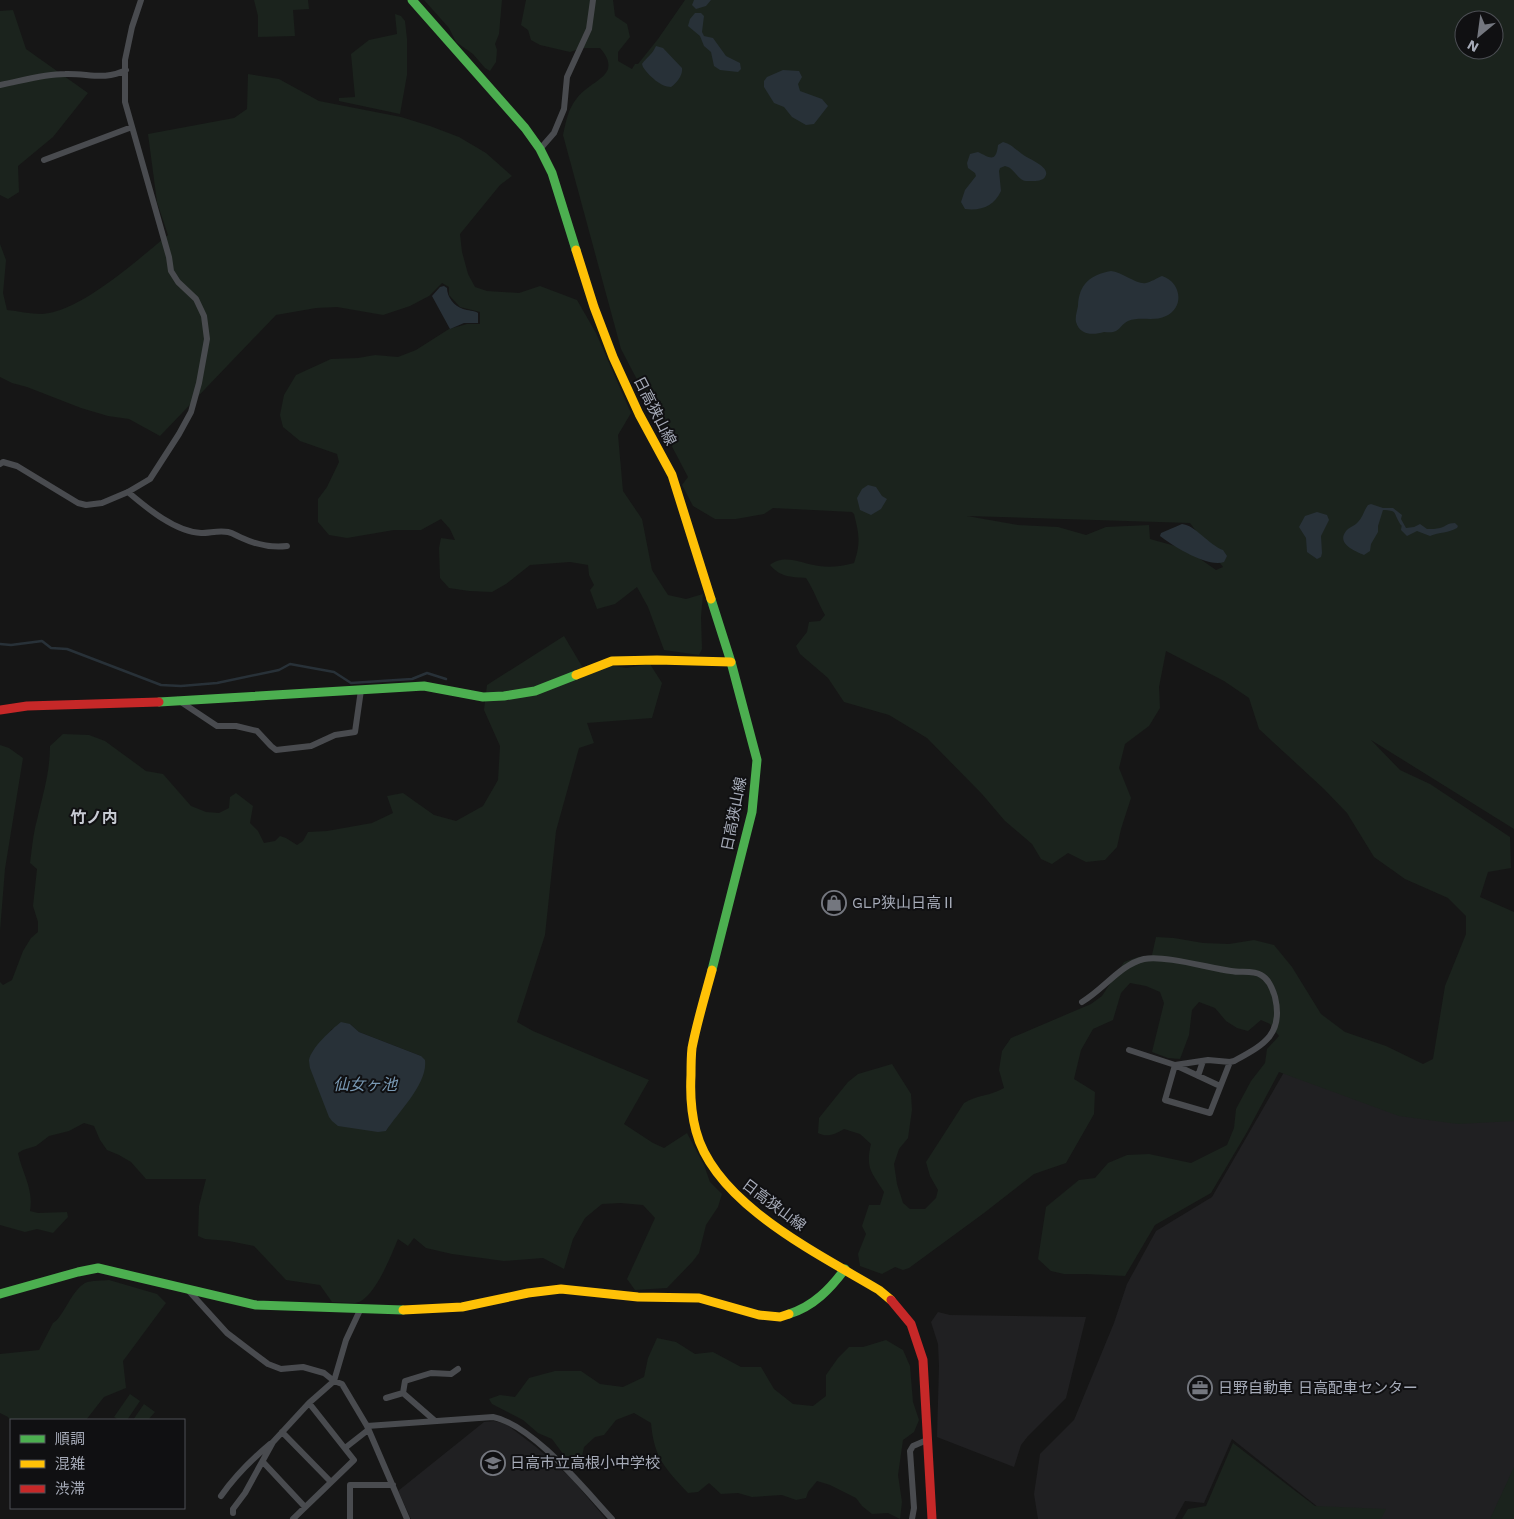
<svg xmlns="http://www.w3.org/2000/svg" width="1514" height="1519" font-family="'Work Sans','Noto Sans JP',sans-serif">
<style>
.built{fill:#202022}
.green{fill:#1b231d;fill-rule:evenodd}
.water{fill:#283138}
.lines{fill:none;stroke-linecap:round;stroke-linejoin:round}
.stream{stroke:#283138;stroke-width:2.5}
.street{stroke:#494b4f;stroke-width:6}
.fast{stroke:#4caf50;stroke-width:9}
.slow{stroke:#ffc107;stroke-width:9}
.jam{stroke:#c62828;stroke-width:9}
.labels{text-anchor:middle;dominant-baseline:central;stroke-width:4;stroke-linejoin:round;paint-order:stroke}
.street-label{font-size:15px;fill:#a6abb8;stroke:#101012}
.poi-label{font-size:15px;fill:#a6abb8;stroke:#101012;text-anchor:start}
.neighbourhood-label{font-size:16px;font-weight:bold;fill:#c7cad3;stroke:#101012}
.water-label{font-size:16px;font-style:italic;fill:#7a9ab5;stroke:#101012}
</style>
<rect width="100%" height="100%" fill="#161616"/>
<!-- built -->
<path class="built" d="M 1287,1067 L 1514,1114 L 1514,1472 L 1492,1519 L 1333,1519 L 1232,1439 L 1204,1503 L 1185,1501 L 1175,1519 L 1038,1519 L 1034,1494 L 1040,1454 L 1074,1420 L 1114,1323 L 1127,1284 L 1156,1231 L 1212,1197 Z
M 938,1312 L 950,1315 L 1086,1317 L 1066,1398 L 1028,1436 L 1021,1445 L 1014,1467 L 937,1437 L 939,1366 L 938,1344 L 931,1322 Z
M 494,1421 L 506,1424 L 536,1447 L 571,1478 L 606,1519 L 411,1519 L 398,1491 L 484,1422 Z"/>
<!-- green -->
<path class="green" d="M 254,0 L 308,0 L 309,9 L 293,10 L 295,36 L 258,37 L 258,16 Z
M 424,0 L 502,0 L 499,34 L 495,44 L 497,50 L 496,62 L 490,71 L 485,68 L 473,54 L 456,42 L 449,28 Z
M 526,0 L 613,0 L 615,16 L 627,24 L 630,37 L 618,52 L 618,61 L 632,69 L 635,64 L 638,64 L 658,39 L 685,0 L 1514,0 L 1514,829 L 1371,740 L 1400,770 L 1430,784 L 1510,837 L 1511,868 L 1488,872 L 1480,897 L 1514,912 L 1514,1121 L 1458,1124 L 1399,1116 L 1279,1072 L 1247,1132 L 1211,1193 L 1155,1225 L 1125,1276 L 1086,1274 L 1064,1274 L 1051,1271 L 1038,1259 L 1046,1207 L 1079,1180 L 1095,1178 L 1108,1163 L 1127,1155 L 1149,1154 L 1191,1163 L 1227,1145 L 1234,1128 L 1236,1109 L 1251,1081 L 1265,1063 L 1267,1049 L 1279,1036 L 1270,1024 L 1261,1020 L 1248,1031 L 1237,1028 L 1226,1021 L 1215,1008 L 1199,1002 L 1192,1010 L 1189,1035 L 1180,1059 L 1168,1058 L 1152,1052 L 1164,1003 L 1160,992 L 1146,986 L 1130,983 L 1121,993 L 1113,1020 L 1093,1029 L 1081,1050 L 1074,1079 L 1095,1092 L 1094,1114 L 1066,1163 L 1034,1174 L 984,1213 L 909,1268 L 903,1270 L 895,1267 L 882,1274 L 860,1266 L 858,1254 L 866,1234 L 862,1226 L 869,1205 L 880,1205 L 884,1192 C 872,1173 865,1168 871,1144 L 860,1134 L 844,1129 C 835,1134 828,1138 818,1133 L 819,1118 L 848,1082 L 858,1074 L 892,1064 L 911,1094 L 912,1110 L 908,1138 L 899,1149 L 894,1164 L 897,1184 L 903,1203 L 910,1209 L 925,1209 L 936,1198 L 938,1190 L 930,1176 L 926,1162 L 964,1103 C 976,1095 991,1096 1004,1088 L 999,1070 L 1002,1051 L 1011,1038 L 1091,1004 L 1102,996 L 1124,962 L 1138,957 L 1152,955 L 1156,937 L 1174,938 L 1203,943 L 1229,944 L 1254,940 L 1274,945 L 1292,967 L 1321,1014 L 1345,1032 L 1386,1046 L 1423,1064 L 1433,1059 L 1445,986 L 1466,934 L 1466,916 L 1448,898 L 1405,879 L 1374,857 L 1347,813 L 1324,789 L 1259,729 L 1249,698 L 1224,681 L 1166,651 L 1159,687 L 1160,708 L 1149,726 L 1125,744 L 1119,768 L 1131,798 L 1121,829 L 1117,847 L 1105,860 L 1086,862 L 1068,853 L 1052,864 L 1041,859 L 1032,844 L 1005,821 L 982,794 L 927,738 L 889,715 L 844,702 L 828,678 L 800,654 L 796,646 L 807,632 L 809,622 L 820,621 L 825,615 C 818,603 814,590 806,578 C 791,577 780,577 770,565 C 784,553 803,564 819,566 C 830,568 843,566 854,563 C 861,543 859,534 854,514 L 852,512 L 773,508 L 764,514 L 736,519 L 715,519 L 693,506 L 682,485 L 688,477 L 621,349 L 563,135 C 566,121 568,109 577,98 C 591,79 624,76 600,48 L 582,48 L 570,52 L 540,45 L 531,40 L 528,30 L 521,25 ZM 1464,20 L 1494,20 L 1494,50 L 1464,50 ZM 967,516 L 1190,523 L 1223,567 L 1216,570 L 1186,549 L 1150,539 L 1149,525 L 1106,527 L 1086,535 L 1058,527 L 1018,525 Z
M 13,10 L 26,49 L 88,93 L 53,137 L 18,166 L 19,192 L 8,199 L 0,195 L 0,11 Z
M 395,14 L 401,16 L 405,21 L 407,39 L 407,75 L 400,114 L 339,101 L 339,98 L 355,97 L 351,54 L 369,40 L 397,34 Z
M 248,74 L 279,79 L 319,101 L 401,117 L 430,126 L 459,137 L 486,153 L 512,176 L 500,185 L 460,234 L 462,252 L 468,274 L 475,287 L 487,291 L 519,293 L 540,286 L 577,300 L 596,333 L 631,413 L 618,435 L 623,491 L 642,519 L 652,570 L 668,595 L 686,599 L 703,594 L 701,617 L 702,649 L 699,655 L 664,650 L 648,607 L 637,587 L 615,604 L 597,609 L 590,590 L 594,585 L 589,575 L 588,565 L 570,562 L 530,565 L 506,584 L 492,592 L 469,591 L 449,588 L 440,578 L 439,548 L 441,538 L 455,540 L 450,529 L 441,519 L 421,530 L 394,530 L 347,538 L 329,535 L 318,522 L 318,499 L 327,487 L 339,462 L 337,454 L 300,441 L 283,427 L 280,415 L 284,395 L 296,375 L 331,359 L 358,358 L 375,355 L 398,357 L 416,350 L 449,329 L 467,324 L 480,324 L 480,312 L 460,307 L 449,295 L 449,287 L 442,283 L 429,296 L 410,306 L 383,315 L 337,307 L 316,308 L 276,315 L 160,436 L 129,419 L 108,416 L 81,408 L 27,387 L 12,383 L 0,377 L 0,244 L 6,260 L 3,293 L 7,310 C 18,311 30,314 42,314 C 81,312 138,259 168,235 L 157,202 L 148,134 L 234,118 L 247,109 Z
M 564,636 L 586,673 L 609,665 L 626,668 L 650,664 L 662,683 L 652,718 L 587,723 L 594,743 L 579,748 L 556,831 L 545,935 L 517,1022 L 533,1031 L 649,1080 L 624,1124 L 653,1143 L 664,1148 L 687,1133 L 704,1165 L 710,1182 L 722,1194 L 718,1207 L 706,1225 L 699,1253 L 693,1261 L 667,1288 L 635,1290 L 627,1279 L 655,1218 L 643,1205 L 621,1203 L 602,1204 L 585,1218 L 573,1239 L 564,1269 L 543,1258 L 504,1261 L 452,1254 L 426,1248 L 414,1238 L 408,1246 L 398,1239 C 391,1255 374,1301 355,1303 C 348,1303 339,1302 332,1302 L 320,1285 L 286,1280 L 254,1246 L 229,1241 L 205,1239 L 198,1236 L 199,1206 L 206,1179 L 146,1179 L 131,1162 L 119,1155 L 107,1150 L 100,1140 L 94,1126 L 84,1123 L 69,1131 L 49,1136 L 36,1146 L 23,1150 L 18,1153 C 22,1173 34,1189 30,1211 L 38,1213 L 67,1212 L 68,1217 L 53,1233 L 37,1229 L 25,1232 L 0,1225 L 0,982 L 3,985 L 12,980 L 23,951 L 31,938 L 38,932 L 38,922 L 33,906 L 37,869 L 30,863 C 32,849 33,834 37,820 C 43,794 50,772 50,746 L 63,734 L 89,735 L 105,741 L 146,771 L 163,774 L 191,806 L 206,812 L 219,813 L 229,808 L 230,797 L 236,793 L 253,806 L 250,823 L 258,831 L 264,843 L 275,841 L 280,836 L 286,838 L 297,845 L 303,841 L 308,832 L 327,831 L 372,823 L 393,813 L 387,796 L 403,793 L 434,815 L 456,821 L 483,806 L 498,780 L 500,746 L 484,710 L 487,685 ZM 350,1024 L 359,1032 L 421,1056 L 391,1122 L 386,1131 L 309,1060 L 313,1051 L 332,1029 Z
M 0,745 L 9,748 L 23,758 L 5,869 L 0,931 Z
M 109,1280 L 157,1294 L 166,1303 L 123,1361 L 126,1388 L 104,1397 L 86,1420 L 11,1420 L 11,1422 L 8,1417 L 0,1413 L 0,1354 L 39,1350 L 53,1323 C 63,1318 71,1291 85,1283 C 91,1280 103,1281 109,1280 Z
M 657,1338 L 676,1342 L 695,1354 L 713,1352 L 741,1367 L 761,1367 L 774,1389 L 793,1404 L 813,1406 L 826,1396 L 826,1375 L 838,1358 L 849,1347 L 863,1347 L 886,1340 L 903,1350 L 910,1366 L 913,1402 L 919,1420 L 914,1432 L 903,1440 L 898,1475 L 902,1502 L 900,1519 L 888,1513 L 872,1514 L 862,1506 L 856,1498 L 830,1485 L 817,1481 L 808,1492 L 806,1498 L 796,1500 L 782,1495 L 752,1497 L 738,1493 L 721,1494 L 709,1483 L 698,1492 L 688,1493 C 665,1468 654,1458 651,1423 L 634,1413 L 616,1420 L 604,1435 L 595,1437 L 584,1447 L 582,1457 L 576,1463 L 566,1458 L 552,1439 L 538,1433 L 523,1420 L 492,1404 L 489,1399 L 500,1395 L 515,1397 L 529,1378 L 555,1371 L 581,1371 L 600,1384 L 623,1387 L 644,1377 L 648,1358 Z
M 130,1394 L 140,1401 L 127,1420 L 119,1420 L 114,1417 Z
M 144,1404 L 155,1412 L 148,1420 L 133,1420 Z
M 1233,1443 L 1315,1506 L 1386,1509 L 1381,1519 L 1182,1519 L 1188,1509 L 1206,1506 Z
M 1514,1467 L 1514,1519 L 1490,1519 Z"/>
<!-- water -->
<path class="water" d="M 694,0 L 711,0 L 706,6 L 696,9 L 692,5 Z
M 695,13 L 701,13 L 704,16 L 702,32 L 704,36 L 713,38 L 726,56 L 740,63 L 741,69 L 738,72 L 720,70 L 714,66 L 711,52 L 704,46 L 700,36 L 688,26 L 690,19 Z
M 656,46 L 663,48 L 682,68 C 683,75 677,83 671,87 C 661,87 649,76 643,67 L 642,64 C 647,57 652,55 656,46 Z
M 783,70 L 799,71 L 802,77 L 798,84 L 800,91 L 822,99 L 828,106 L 814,124 L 806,125 L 792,117 L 784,107 L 774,103 L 764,87 L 764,81 L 767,77 Z
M 1003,142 C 1011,144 1015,149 1022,154 C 1028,159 1052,167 1045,177 C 1042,182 1031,181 1026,181 C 1017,180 1015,168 1005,166 L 1000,168 L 999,171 L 1001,191 C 994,206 982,211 965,209 L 961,202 L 965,190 L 976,176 L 975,173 L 968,168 L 967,163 L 970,154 L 978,152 C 989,157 996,164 998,145 Z
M 1111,271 C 1122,272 1137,285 1146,283 C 1151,282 1157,278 1162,276 C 1181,282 1185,307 1166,316 C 1154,322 1140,316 1128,321 C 1123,323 1120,329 1116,331 C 1112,333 1108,332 1104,332 C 1094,335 1080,336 1076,322 C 1075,317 1077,311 1078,306 C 1079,284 1090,275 1111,271 Z
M 444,286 L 447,288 C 447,297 454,306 463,309 C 468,311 474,310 478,313 L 478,323 L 464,323 L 450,329 L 432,296 L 440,287 Z
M 868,485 L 876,487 L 882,496 L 887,499 L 881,509 L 871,515 L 860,510 L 857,498 L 862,489 Z
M 1371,504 L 1383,508 L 1393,508 L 1402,515 L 1401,519 L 1406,528 L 1414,527 L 1420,524 L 1427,529 C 1432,529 1436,529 1440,528 C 1447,526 1447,523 1455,523 L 1458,526 L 1457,528 C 1449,533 1439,532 1430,536 L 1417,531 L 1407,536 L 1401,530 C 1402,523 1402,528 1399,522 C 1393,511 1397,511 1383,510 L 1378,526 L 1378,532 L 1371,544 L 1370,551 L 1364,555 C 1355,551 1336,544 1346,531 C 1349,527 1355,526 1358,522 C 1363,517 1364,510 1368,505 Z
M 1317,512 L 1327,515 L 1329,520 L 1321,536 L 1322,553 L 1321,557 L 1317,559 L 1307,552 L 1306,538 L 1299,527 L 1305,516 Z
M 1182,524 C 1195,525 1209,545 1223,550 L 1227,556 L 1224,562 C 1208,568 1173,546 1160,536 L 1161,533 Z
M 341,1022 L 350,1024 L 359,1032 L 421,1056 L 425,1060 C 428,1084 398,1112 386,1131 L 378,1132 L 338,1126 L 332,1121 L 329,1117 L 310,1068 C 310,1068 309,1061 309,1060 C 311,1048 332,1029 341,1022 Z"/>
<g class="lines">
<!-- stream -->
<path class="stream" d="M 0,644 L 11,645 L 42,641 L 51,648 L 67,649 L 161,685 L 181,686 L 217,683 L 279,670 L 290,664 L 334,672 L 351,683 L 412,679 L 427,673 L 446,679"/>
<!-- street -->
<path class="street" d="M 0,85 C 21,81 43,74 65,74 C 88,73 104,81 126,70
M 540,149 L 554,133 L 564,109 L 567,77 L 589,29 L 593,0
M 44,160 L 132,127
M 0,464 L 3,462 L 17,466 L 78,503 L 86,505 L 102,503 L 128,492 L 150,479 L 179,434 L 191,412 L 199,383 L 207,339 L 204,316 L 196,299 L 178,282 L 171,271 L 169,257 L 125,102 L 125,60 L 132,27 L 141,0
M 128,492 C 147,508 175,532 201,533 C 210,533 219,530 228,532 C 233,533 237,536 242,538 C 257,545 270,548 287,546
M 178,700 L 217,726 L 236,726 L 257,731 L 271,746 L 276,750 L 311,746 L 335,735 L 355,732 L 361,690
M 1082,1002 C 1103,990 1121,964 1144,959 C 1165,955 1209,968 1231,971 C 1240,973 1254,970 1261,975 C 1269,979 1273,990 1275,997 C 1284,1035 1263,1045 1234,1061 L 1230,1062 L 1208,1060 L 1175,1065 L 1129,1050
M 1198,1076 L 1203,1061
M 1220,1086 L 1175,1065 L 1165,1100 L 1210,1113 L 1230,1062
M 188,1290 L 227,1333 L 268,1364 L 281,1369 L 303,1367 L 324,1373 L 334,1381 L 342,1384 L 367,1426 L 407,1519
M 403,1393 L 405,1381 L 431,1373 L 451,1374 L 458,1369
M 386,1398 L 403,1393 L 434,1420
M 367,1426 L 493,1417 C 533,1425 584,1489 612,1519
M 282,1432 L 331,1482
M 345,1448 L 368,1430
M 263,1462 L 305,1507
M 221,1496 C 235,1476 251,1460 270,1444
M 233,1513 L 233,1509 L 245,1493 L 273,1442 L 309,1403 L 334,1381 L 346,1340 L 361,1308
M 293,1519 L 354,1460 L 309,1403
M 350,1519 L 350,1485 L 393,1485
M 912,1519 L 914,1508 L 910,1451 L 913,1446 L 927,1440"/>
<!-- fast -->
<path class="fast" d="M 412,0 L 525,128 L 540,149 L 552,173 L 576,250
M 711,599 L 731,662 L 757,760 L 752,812 L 712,970
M 159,702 L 424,686 L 483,697 L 504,696 L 535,691 L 576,675
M 0,1294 L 78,1272 L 98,1268 L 256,1305 L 403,1310
M 789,1314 C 814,1306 830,1289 845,1269"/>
<!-- slow -->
<path class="slow" d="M 576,250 L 594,307 L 613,357 L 639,414 L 672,475 L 711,599
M 576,675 L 612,661 L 657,660 L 731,662
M 712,970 C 705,996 697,1022 692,1048 C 691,1057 691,1066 691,1075 C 690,1094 691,1112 696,1131 C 715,1204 819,1254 879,1290 L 891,1300
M 403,1310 L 462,1307 L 528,1293 L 561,1289 L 638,1297 L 699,1298 L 759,1315 L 780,1317 L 789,1314"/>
<!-- jam -->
<path class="jam" d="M 0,710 L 27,706 L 159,702
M 891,1300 L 911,1324 L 923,1360 L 932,1519"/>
</g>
<!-- icons -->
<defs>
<symbol id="shop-ring" viewBox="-11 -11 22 22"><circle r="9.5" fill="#101012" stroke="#74777f" stroke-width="1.5"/><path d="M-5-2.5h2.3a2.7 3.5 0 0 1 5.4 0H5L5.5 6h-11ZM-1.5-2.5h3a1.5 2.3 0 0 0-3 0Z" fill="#74777f"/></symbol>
<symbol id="office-ring" viewBox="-11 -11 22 22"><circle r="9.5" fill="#101012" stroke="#74777f" stroke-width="1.5"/><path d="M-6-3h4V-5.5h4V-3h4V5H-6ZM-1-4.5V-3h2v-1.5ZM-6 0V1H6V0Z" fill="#74777f"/></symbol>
<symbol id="school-ring" viewBox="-11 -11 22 22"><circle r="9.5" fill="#101012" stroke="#74777f" stroke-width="1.5"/><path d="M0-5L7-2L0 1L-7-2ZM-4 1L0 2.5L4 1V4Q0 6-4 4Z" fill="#74777f"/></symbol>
</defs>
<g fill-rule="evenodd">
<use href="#shop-ring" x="820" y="889" width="28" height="28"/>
<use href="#office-ring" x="1186" y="1374" width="28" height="28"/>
<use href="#school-ring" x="479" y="1449" width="28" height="28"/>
</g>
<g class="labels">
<!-- street labels -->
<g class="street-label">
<text transform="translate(655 411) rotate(63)">日高狭山線</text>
<text transform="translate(734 814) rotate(-79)">日高狭山線</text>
<text transform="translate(774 1205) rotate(37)">日高狭山線</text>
</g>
<!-- poi labels -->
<g class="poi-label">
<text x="852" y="903">GLP狭山日高Ⅱ</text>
<text x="1218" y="1388">日野自動車 日高配車センター</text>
<text x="510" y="1463">日高市立高根小中学校</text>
</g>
<!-- neighbourhood labels -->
<g class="neighbourhood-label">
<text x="94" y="817">竹ノ内</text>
</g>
<!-- water labels -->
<g class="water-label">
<text x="365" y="1084">仙女ヶ池</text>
</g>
</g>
<!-- legend -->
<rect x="10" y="1419" width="175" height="90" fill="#101012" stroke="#4c4e54"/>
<rect x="20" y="1435" width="25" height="8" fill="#4caf50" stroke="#4c4e54"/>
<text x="55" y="1444" font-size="15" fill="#a6abb8">順調</text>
<rect x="20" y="1460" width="25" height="8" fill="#ffc107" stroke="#4c4e54"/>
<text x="55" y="1469" font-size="15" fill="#a6abb8">混雑</text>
<rect x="20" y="1485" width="25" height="8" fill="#c62828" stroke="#4c4e54"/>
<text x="55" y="1494" font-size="15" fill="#a6abb8">渋滞</text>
<!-- north arrow -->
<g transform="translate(1479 35) rotate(209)"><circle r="24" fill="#101012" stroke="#4c4e54"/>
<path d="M0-4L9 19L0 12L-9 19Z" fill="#74777f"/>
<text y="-8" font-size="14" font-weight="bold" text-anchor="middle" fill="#a6abb8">N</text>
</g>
</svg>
